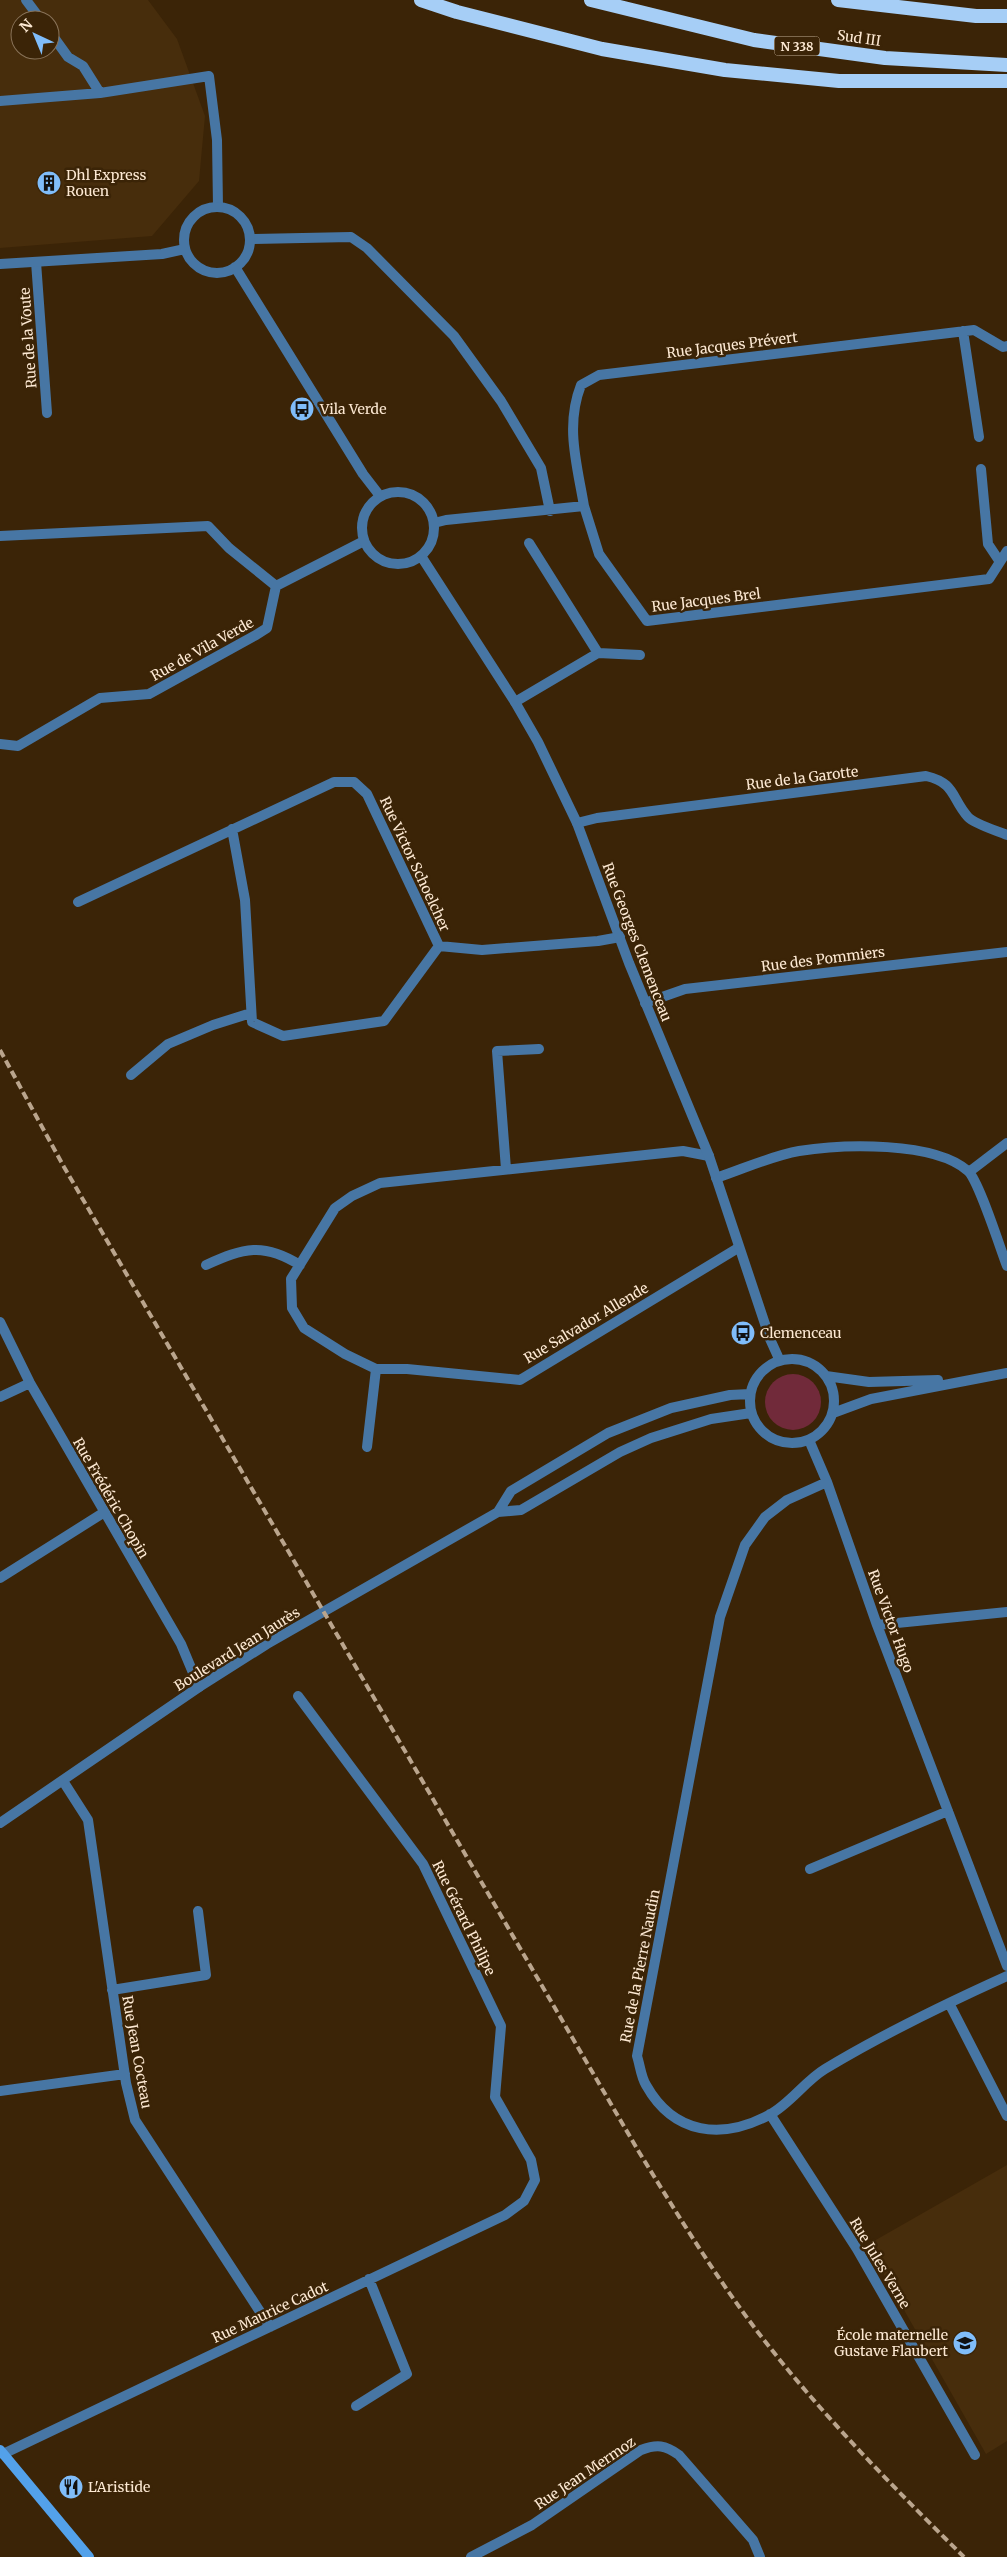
<svg xmlns="http://www.w3.org/2000/svg" width="1007" height="2557" font-family="Merriweather,serif">
<style>
.built{fill:#472d0c;fill-rule:evenodd}
.green{fill:#712a3a}
.lines{fill:none;stroke-linecap:round;stroke-linejoin:round}
.minor{stroke:#4776a4;stroke-width:10}
.tertiary{stroke:#4776a4;stroke-width:10}
.secondary{stroke:#53a1ea;stroke-width:10}
.trunk{stroke:#a6cef6;stroke-width:14}
.rail{stroke:#baa58d;stroke-width:4;stroke-dasharray:8 4;stroke-linecap:butt}
.labels{text-anchor:middle;dominant-baseline:central;stroke-width:5;stroke-linejoin:round;paint-order:stroke}
.shield{fill:#3b2407;stroke:#c3ae96;stroke-width:1}
.shield-label{font-size:12px;font-weight:bold;fill:#fde9d3}
.street-label{font-size:14px;fill:#fde9d3;stroke:#3b2407}
.poi-label{font-size:14px;fill:#fde9d3;stroke:#3b2407;text-anchor:start}
</style>
<rect width="100%" height="100%" fill="#3b2407"/>
<!-- built -->
<path class="built" d="M 0,0 L 148,0 L 177,39 L 205,116 L 199,181 L 152,236 L 0,248 ZM 20,20 L 50,20 L 50,50 L 20,50 Z
M 1007,2165 L 1007,2441 L 986,2454 L 867,2245 Z"/>
<!-- green -->
<path class="green" d="M765 1402a28 28 0 1 1 56 0a28 28 0 1 1-56 0Z"/>
<g class="lines">
<!-- minor -->
<path class="minor" d="M 26,0 L 41,20
M 50,32 L 68,57 L 83,66 L 100,93
M 0,101 L 100,93 L 209,76 L 217,140 L 218,207
M 250,239 L 351,237 L 367,248 L 454,336 L 501,401 L 541,468 L 550,511
M 36,262 L 47,413
M 963,331 L 979,437
M 981,469 L 988,544 L 1000,562
M 584,506 C 577,464 565,426 581,385 L 599,375 L 974,330 L 1003,347 L 1007,346
M 434,523 L 446,520 L 584,506 L 599,554 L 647,621 L 989,579 L 1007,551
M 0,536 L 208,526 L 229,548 L 276,586
M 276,586 L 364,541
M 598,653 L 640,655
M 515,702 L 598,653 L 529,543
M 0,744 L 18,746 L 100,698 L 149,694 L 256,635 L 267,628 L 276,586
M 577,823 L 597,818 L 926,776 C 956,783 951,798 968,817 C 974,824 998,831 1007,835
M 232,829 L 245,900 L 252,1022 L 283,1036 L 384,1021 L 439,946
M 78,902 L 334,782 L 354,782 L 367,794 L 439,946 L 482,950 L 598,941 L 620,937
M 645,1003 L 685,989 L 1007,952
M 131,1075 L 168,1044 L 213,1025 L 251,1013
M 709,1156 L 683,1151 L 380,1183 L 352,1196 L 335,1208 L 291,1279 L 292,1308 L 304,1328 L 345,1354 L 376,1369 L 407,1369 L 520,1380 L 738,1248
M 506,1169 L 497,1051 L 539,1049
M 969,1172 L 1007,1143
M 716,1178 C 743,1169 771,1156 799,1151 C 843,1144 934,1141 968,1171 C 979,1181 1000,1248 1007,1266
M 206,1265 C 244,1248 263,1242 300,1265
M 0,1322 L 30,1383 L 181,1644 L 199,1687
M 0,1397 L 30,1383
M 809,1440 L 827,1482 L 877,1625 L 1007,1966
M 367,1447 L 376,1369
M 827,1482 L 787,1500 L 765,1517 L 745,1545 L 720,1617 L 637,2056 C 640,2065 641,2077 646,2085 C 674,2135 722,2140 769,2115 C 790,2104 805,2081 825,2069 C 883,2034 945,2004 1007,1976
M 0,1578 L 103,1513
M 877,1625 L 1007,1612
M 63,1781 L 88,1820 L 126,2083 L 135,2120 L 270,2327
M 810,1869 L 948,1811
M 112,1990 L 206,1975 L 198,1911
M 949,2003 L 1007,2116
M 0,2091 L 125,2074
M 770,2114 L 857,2249 L 975,2455
M 356,2406 L 407,2374 L 369,2279
M 3,2454 L 505,2215 L 524,2201 L 535,2180 L 531,2160 L 495,2097 L 501,2026 L 423,1864 L 298,1696
M 471,2557 L 532,2525 L 641,2450 C 657,2444 665,2445 679,2455 L 753,2540 L 760,2557"/>
<!-- tertiary -->
<path class="tertiary" d="M184 240a33 33 0 1 1 66 0a33 33 0 1 1-66 0Z
M 0,264 L 162,254 L 185,249
M 235,267 L 363,474 L 380,496
M362 528a36 36 0 1 1 72 0a36 36 0 1 1-72 0Z
M 421,556 L 515,702 L 538,742 L 577,823 L 629,963 L 709,1156 L 770,1339 L 780,1361
M750 1401a42 42 0 1 1 84 0a42 42 0 1 1-84 0Z
M 826,1376 L 869,1382 L 938,1380
M 833,1413 L 871,1399 L 1007,1373
M 498,1512 L 511,1491 L 608,1433 L 671,1408 L 730,1395 L 750,1394
M 0,1823 L 199,1687 L 267,1644 L 498,1512 L 521,1510 L 620,1452 L 651,1438 L 711,1419 L 751,1413"/>
<!-- secondary -->
<path class="secondary" d="M 0,2450 L 89,2557"/>
<!-- trunk -->
<path class="trunk" d="M 421,0 L 457,12 L 602,49 L 725,70 L 839,81 L 1007,81
M 591,0 L 754,40 L 885,58 L 1007,65
M 838,0 L 976,16 L 1007,16"/>
<!-- rail -->
<path class="rail" d="M 0,1050 L 64,1167 L 639,2152 C 676,2212 712,2271 754,2327 C 817,2410 890,2484 964,2557"/>
</g>
<!-- icons -->
<defs>
<symbol id="building-disc" viewBox="-11 -11 22 22"><circle r="9.5" fill="#80bdfa" stroke="#3b2407"/><path d="M-4-6H4V6H1V3H-1V6H-4ZM-2.5-4.3h1.7v1.8h-1.7ZM.8-4.3h1.7v1.8H.8ZM-2.5-1h1.7V.8h-1.7ZM.8-1h1.7V.8H.8Z" fill="#111"/></symbol>
<symbol id="bus-disc" viewBox="-11 -11 22 22"><circle r="9.5" fill="#80bdfa" stroke="#3b2407"/><path d="M-5-6H5V4H4V6H2V4H-2V6H-4V4H-5ZM-3.5-4V0h7V-4ZM-3.5 1.2v1.5H-2V1.2ZM2 1.2v1.5H3.5V1.2Z" fill="#111"/></symbol>
<symbol id="school-disc" viewBox="-11 -11 22 22"><circle r="9.5" fill="#80bdfa" stroke="#3b2407"/><path d="M0-5L7-2L0 1L-7-2ZM-4 1L0 2.5L4 1V4Q0 6-4 4Z" fill="#111"/></symbol>
<symbol id="restaurant-disc" viewBox="-11 -11 22 22"><circle r="9.5" fill="#80bdfa" stroke="#3b2407"/><path d="M-5-6h1v4h1v-4h1v4h1v-4h1v5L-1.5 .5V6h-2V.5L-5-1ZM5-6V6H3V1.5H1.5Q1.5-4 5-6Z" fill="#111"/></symbol>
</defs>
<g fill-rule="evenodd">
<use href="#building-disc" x="35" y="169" width="28" height="28"/>
<use href="#bus-disc" x="288" y="395" width="28" height="28"/>
<use href="#bus-disc" x="729" y="1319" width="28" height="28"/>
<use href="#school-disc" x="951" y="2329" width="28" height="28"/>
<use href="#restaurant-disc" x="57" y="2473" width="28" height="28"/>
</g>
<g class="labels">
<!-- shield labels -->
<rect class="shield" x="774.5" y="36.5" width="45" height="19" rx="4"/>
<g class="shield-label">
<text x="797" y="46">N 338</text>
</g>
<!-- street labels -->
<g class="street-label">
<text transform="translate(859 38) rotate(8)">Sud III</text>
<text transform="translate(28 338) rotate(-94)">Rue de la Voute</text>
<text transform="translate(732 345) rotate(-7)">Rue Jacques Prévert</text>
<text transform="translate(706 600) rotate(-7)">Rue Jacques Brel</text>
<text transform="translate(202 649) rotate(-29)">Rue de Vila Verde</text>
<text transform="translate(802 778) rotate(-7)">Rue de la Garotte</text>
<text transform="translate(415 864) rotate(65)">Rue Victor Schoelcher</text>
<text transform="translate(637 942) rotate(69)">Rue Georges Clemenceau</text>
<text transform="translate(823 959) rotate(-7)">Rue des Pommiers</text>
<text transform="translate(586 1323) rotate(-31)">Rue Salvador Allende</text>
<text transform="translate(111 1498) rotate(60)">Rue Frédéric Chopin</text>
<text transform="translate(891 1621) rotate(70)">Rue Victor Hugo</text>
<text transform="translate(237 1649) rotate(-32)">Boulevard Jean Jaurès</text>
<text transform="translate(464 1918) rotate(64)">Rue Gérard Philipe</text>
<text transform="translate(640 1966) rotate(-79)">Rue de la Pierre Naudin</text>
<text transform="translate(137 2052) rotate(80)">Rue Jean Cocteau</text>
<text transform="translate(880 2263) rotate(59)">Rue Jules Verne</text>
<text transform="translate(270 2312) rotate(-25)">Rue Maurice Cadot</text>
<text transform="translate(585 2473) rotate(-34)">Rue Jean Mermoz</text>
</g>
<!-- poi labels -->
<g class="poi-label">
<text x="66" y="175">Dhl Express<tspan x="66" dy="16">Rouen</tspan></text>
<text x="320" y="409">Vila Verde</text>
<text x="760" y="1333">Clemenceau</text>
<text x="948" y="2335" text-anchor="end">École maternelle<tspan x="948" dy="16">Gustave Flaubert</tspan></text>
<text x="88" y="2487">L'Aristide</text>
</g>
</g>
<!-- north arrow -->
<g transform="translate(35 35) rotate(316)"><circle r="24" fill="#3b2407" stroke="#897359"/>
<path d="M0-4L9 19L0 12L-9 19Z" fill="#80bdfa"/>
<text y="-8" font-size="14" font-weight="bold" text-anchor="middle" fill="#fde9d3">N</text>
</g>
</svg>
